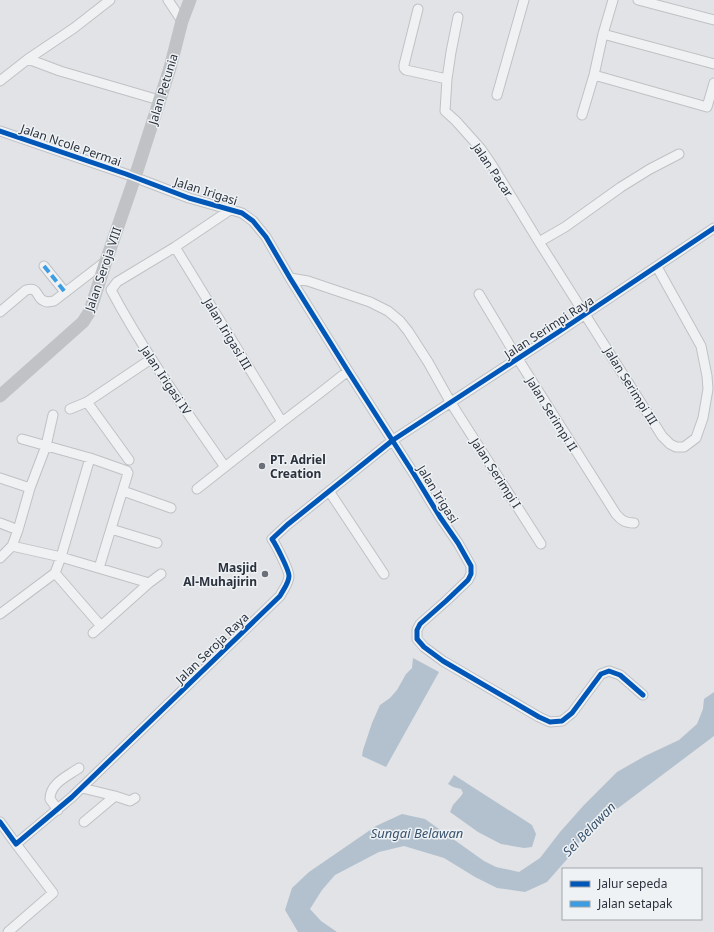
<svg xmlns="http://www.w3.org/2000/svg" width="714" height="932" font-family="'Noto Sans',sans-serif">
<style>
.water{fill:#b3c1ce}
.lines{fill:none;stroke-linecap:round;stroke-linejoin:round}
.street-casing{stroke:#c0c1c4;stroke-width:11}
.street{stroke:#f0f1f3;stroke-width:9}
.secondary{stroke:#c0c2c5;stroke-width:13}
.quiet{stroke:#3d9de3;stroke-width:4;stroke-dasharray:8 4;stroke-linecap:butt}
.cycleway-casing{stroke:#eff2f5;stroke-width:8}
.cycleway{stroke:#0057b8;stroke-width:5}
.poi-dot{fill:#6b7078;stroke:#eff2f5;stroke-width:1.5}
.labels{text-anchor:middle;dominant-baseline:central;stroke-width:3;stroke-linejoin:round;paint-order:stroke}
.street-label{font-size:12px;fill:#2b323d;stroke:#eff2f5}
.poi-label{font-size:12px;font-weight:bold;fill:#2b323d;stroke:#eff2f5;text-anchor:start}
.water-label{font-size:13px;font-style:italic;fill:#39536c;stroke:#eff2f5}
</style>
<rect width="100%" height="100%" fill="#e1e3e6"/>
<!-- water -->
<path class="water" d="M 413,658 L 439,672 L 386,767 L 362,756 L 363,750 L 372,723 L 380,705 L 390,698 L 397,690 L 406,674 L 412,668 Z
M 714,692 L 714,736 L 613,812 L 582,838 L 569,857 L 547,882 L 525,892 L 497,888 L 475,877 L 444,858 L 404,846 L 379,852 L 335,875 L 322,890 L 310,909 L 321,921 L 337,932 L 298,932 L 285,910 L 292,888 L 309,872 L 376,826 L 402,814 L 425,819 L 484,861 L 496,867 L 519,872 L 540,858 L 560,832 L 584,805 L 617,772 L 645,756 L 679,740 L 697,724 L 703,709 L 704,699 Z
M 454,775 L 532,825 L 536,834 L 532,847 L 524,848 L 501,844 L 478,832 L 450,812 L 453,805 L 461,796 L 463,793 L 461,789 L 453,787 L 448,784 Z"/>
<g class="lines">
<defs>
<path id="street" d="M 168,0 L 182,21
M 638,0 L 714,20
M 418,9 L 404,65 L 404,68 L 406,70 L 447,79
M 458,17 L 451,52 L 447,79 L 445,111 L 456,121 L 481,149 L 492,165 L 539,242 L 662,436 L 670,444 L 676,447 L 684,447 L 696,438 L 703,418 L 708,389 L 707,376 L 701,346 L 657,267
M 603,34 L 714,64
M 28,59 L 60,71 L 159,100
M 594,75 L 707,107 L 714,83
M 0,81 L 28,59 L 74,28 L 110,0
M 497,95 L 524,0
M 582,115 L 594,75 L 603,34 L 613,0
M 0,131 L 126,174 L 189,198 L 242,213 L 253,221 L 266,237 L 290,278 L 348,371 L 412,471 L 440,517 L 458,543 L 471,566 L 471,574 L 468,580 L 446,601 L 420,624 L 417,630 L 417,639 L 424,647 L 443,661 L 539,717 L 550,722 L 562,721 L 572,713 L 601,674 L 609,671 L 620,675 L 643,695
M 539,242 L 565,227 L 621,187 L 650,169 L 679,154
M 175,247 L 282,422
M 44,266 L 65,292
M 290,278 L 308,281 L 370,302 L 388,311 L 400,321 L 408,331 L 428,362 L 451,403 L 541,544
M 111,290 C 144,352 185,409 225,467
M 111,290 L 117,282 L 175,247 L 230,210
M 479,294 L 518,359 L 616,514 C 621,520 625,523 634,523
M 0,312 L 26,290 C 37,287 36,294 41,299 C 42,300 46,302 47,302 L 54,301 L 106,261
M 70,409 L 87,402
M 22,439 L 90,458 L 127,471 L 128,473 L 99,568
M 129,460 L 87,402 L 151,359
M 0,478 L 30,488
M 197,489 L 282,422 L 320,393 L 348,371
M 123,491 L 171,508
M 329,491 L 384,574
M 0,523 L 18,530
M 111,529 L 157,543
M 12,546 L 61,557 L 149,583
M 0,558 L 12,546 L 18,530 L 30,488 L 46,446 L 53,415
M 55,573 L 101,626
M 0,614 L 55,573 L 61,557 L 90,458
M 93,633 L 149,583 L 161,574
M 82,788 L 115,796 L 130,801 L 135,798
M 58,810 L 50,799 C 50,783 68,776 79,768
M 0,822 L 16,844 L 72,797 L 280,596 C 283,590 289,583 289,576 C 289,570 276,545 272,539 L 287,525 L 393,440 L 560,331 L 714,228
M 84,822 L 115,796
M 8,932 L 53,893 L 16,844"/>
</defs>
<!-- street casing -->
<use href="#street" class="street-casing"/>
<!-- street -->
<use href="#street" class="street"/>
<!-- secondary -->
<path class="secondary" d="M 0,396 L 83,322 L 90,311 L 106,261 L 135,177 L 170,68 L 182,21 L 190,0"/>
<!-- quiet -->
<path class="quiet" d="M 44,266 L 65,292"/>
<defs>
<path id="cycleway" d="M 0,131 L 126,174 L 189,198 L 242,213 L 253,221 L 266,237 L 290,278 L 348,371 L 412,471 L 440,517 L 458,543 L 471,566 L 471,574 L 468,580 L 446,601 L 420,624 L 417,630 L 417,639 L 424,647 L 443,661 L 539,717 L 550,722 L 562,721 L 572,713 L 601,674 L 609,671 L 620,675 L 643,695
M 0,822 L 16,844 L 72,797 L 280,596 C 283,590 289,583 289,576 C 289,570 276,545 272,539 L 287,525 L 393,440 L 560,331 L 714,228"/>
</defs>
<!-- cycleway casing -->
<use href="#cycleway" class="cycleway-casing"/>
<!-- cycleway -->
<use href="#cycleway" class="cycleway"/>
</g>
<!-- markers -->
<g class="poi-dot">
<circle cx="262" cy="466" r="4"/>
<circle cx="265" cy="574" r="4"/>
</g>
<g class="labels">
<!-- street labels -->
<g class="street-label">
<text transform="translate(163 89) rotate(-73)">Jalan Petunia</text>
<text transform="translate(71 145) rotate(19)">Jalan Ncole Permai</text>
<text transform="translate(493 170) rotate(56)">Jalan Pacar</text>
<text transform="translate(206 191) rotate(18)">Jalan Irigasi</text>
<text transform="translate(103 269) rotate(-71)">Jalan Seroja VIII</text>
<text transform="translate(549 327) rotate(-33)">Jalan Serimpi Raya</text>
<text transform="translate(228 334) rotate(59)">Jalan Irigasi III</text>
<text transform="translate(166 380) rotate(56)">Jalan Irigasi IV</text>
<text transform="translate(631 386) rotate(58)">Jalan Serimpi III</text>
<text transform="translate(552 414) rotate(58)">Jalan Serimpi II</text>
<text transform="translate(496 473) rotate(57)">Jalan Serimpi I</text>
<text transform="translate(438 494) rotate(58)">Jalan Irigasi</text>
<text transform="translate(212 648) rotate(-44)">Jalan Seroja Raya</text>
</g>
<!-- poi labels -->
<g class="poi-label">
<text x="270" y="459">PT. Adriel<tspan x="270" dy="14">Creation</tspan></text>
<text x="257" y="567" text-anchor="end">Masjid<tspan x="257" dy="14">Al-Muhajirin</tspan></text>
</g>
<!-- water labels -->
<g class="water-label">
<text transform="translate(589 829) rotate(-46)">Sei Belawan</text>
<text x="417" y="833">Sungai Belawan</text>
</g>
</g>
<!-- legend -->
<rect x="562" y="868" width="140" height="52" fill="#eff2f5" stroke="#a1a5ab"/>
<rect x="570" y="881" width="20" height="6" fill="#0057b8" stroke="#a1a5ab"/>
<text x="598" y="888" font-size="12" fill="#2b323d">Jalur sepeda</text>
<rect x="570" y="901" width="20" height="6" fill="#3d9de3" stroke="#a1a5ab"/>
<text x="598" y="908" font-size="12" fill="#2b323d">Jalan setapak</text>
</svg>
